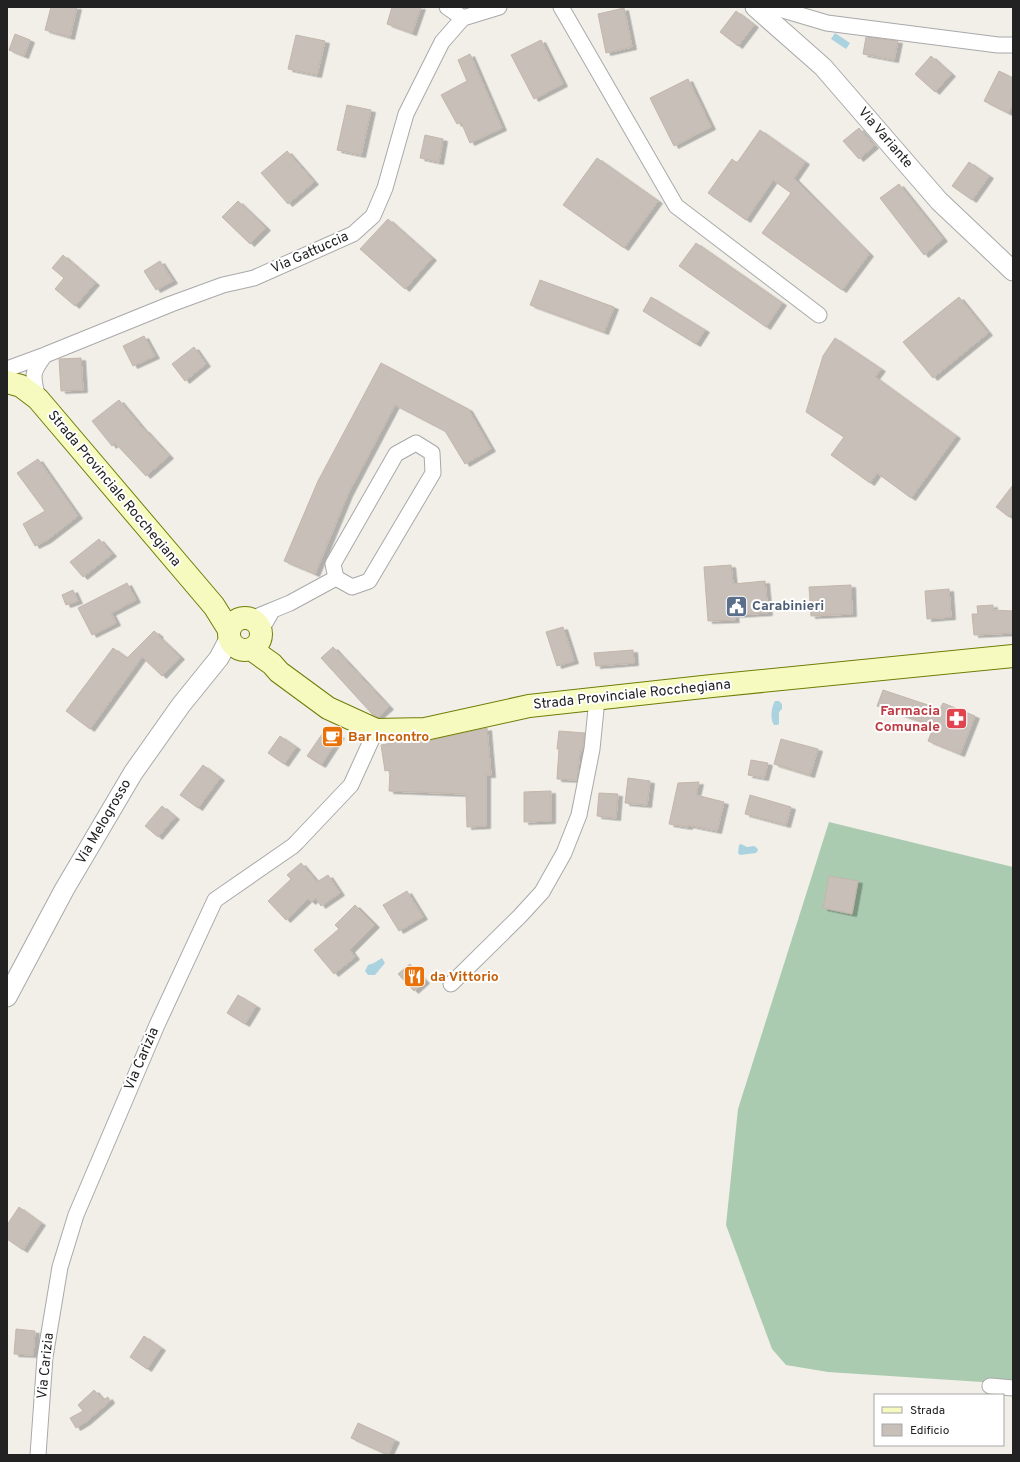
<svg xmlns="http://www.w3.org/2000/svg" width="1020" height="1462" font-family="Overpass,sans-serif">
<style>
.cemetery{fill:#aacbaf}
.water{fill:#aad3df}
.building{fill:#c7bfb8;stroke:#c4b6ab;filter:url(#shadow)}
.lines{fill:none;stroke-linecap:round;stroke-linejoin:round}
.minor-casing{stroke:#a9a9a9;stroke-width:17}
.tertiary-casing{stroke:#a9a9a9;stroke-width:21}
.secondary-casing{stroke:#707d05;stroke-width:24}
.minor{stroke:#fff;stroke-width:15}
.tertiary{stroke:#fff;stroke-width:19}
.secondary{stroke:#f7fabf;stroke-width:22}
.labels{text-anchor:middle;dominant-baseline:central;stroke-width:4;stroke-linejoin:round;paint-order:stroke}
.street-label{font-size:14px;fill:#222;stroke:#fff}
.service-label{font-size:14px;font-weight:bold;fill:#4e5e75;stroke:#fff;text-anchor:start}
.health-label{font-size:14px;font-weight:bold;fill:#be3a42;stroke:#fff;text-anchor:end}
.food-label{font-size:14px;font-weight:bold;fill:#c56008;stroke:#fff;text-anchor:start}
</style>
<defs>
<filter id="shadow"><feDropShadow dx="4.5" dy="2.5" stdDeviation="0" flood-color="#0004"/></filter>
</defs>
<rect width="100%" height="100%" fill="#f2efe9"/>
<!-- cemetery -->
<path class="cemetery" d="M 829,822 L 1013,867 L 1013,1384 L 828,1372 L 786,1365 L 772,1349 L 726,1225 L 738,1109 Z"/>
<!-- water -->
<path class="water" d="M 835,33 L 850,43 L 846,49 L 831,39 Z
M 775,701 L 779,701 L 782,704 L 782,709 L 779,712 L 779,724 L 777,725 L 774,725 C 770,720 771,707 775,701 Z
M 741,844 L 747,847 L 754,846 L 757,848 L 758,850 L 756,853 L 740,855 L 738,853 L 739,845 Z
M 382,958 L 385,963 L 375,975 L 368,975 L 365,971 L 368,965 L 374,963 Z"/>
<!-- building -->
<path class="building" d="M 51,7 L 77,7 L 70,37 L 45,30 Z
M 392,7 L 421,7 L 412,33 L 387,24 Z
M 624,8 L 632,47 L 606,53 L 598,14 Z
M 736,11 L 754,25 L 738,46 L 720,32 Z
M 15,34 L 30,40 L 24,56 L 9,50 Z
M 296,35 L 325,41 L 317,75 L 288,69 Z
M 866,37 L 898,41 L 894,60 L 863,54 Z
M 541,40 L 563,84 L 534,99 L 511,55 Z
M 470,54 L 502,128 L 470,143 L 461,122 L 457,124 L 441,95 L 467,81 L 458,60 Z
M 931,56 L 951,74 L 935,92 L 915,74 Z
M 999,71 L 1013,78 L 1013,103 L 1008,113 L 984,101 Z
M 688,79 L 711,127 L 674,146 L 650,98 Z
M 347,105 L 371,110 L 361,155 L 337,150 Z
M 859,128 L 874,146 L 859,159 L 843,141 Z
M 760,130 L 805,162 L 794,178 L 869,254 L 842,290 L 762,233 L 791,193 L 773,180 L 746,220 L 708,193 L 732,159 L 737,163 Z
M 425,135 L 443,139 L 439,162 L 420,158 Z
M 287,151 L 314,182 L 288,204 L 261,173 Z
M 597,158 L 658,201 L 624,248 L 563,205 Z
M 969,162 L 989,176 L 972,200 L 952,186 Z
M 899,184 L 943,239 L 924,255 L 880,198 Z
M 238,201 L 266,228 L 250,244 L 222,217 Z
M 388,219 L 432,258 L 405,289 L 360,249 Z
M 696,243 L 782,303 L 766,327 L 679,266 Z
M 63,255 L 95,283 L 75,306 L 55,289 L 64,278 L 52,268 Z
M 160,261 L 173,281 L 156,290 L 144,271 Z
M 540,280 L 614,307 L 604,332 L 530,305 Z
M 651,297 L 705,330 L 696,344 L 643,311 Z
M 959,297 L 988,333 L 933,378 L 903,342 Z
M 144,336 L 155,356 L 133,366 L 123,346 Z
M 835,338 L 881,369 L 875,377 L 956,436 L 911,498 L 877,473 L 870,483 L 831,455 L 844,437 L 806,412 L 823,356 Z
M 194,347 L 206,364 L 185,381 L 172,364 Z
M 81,358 L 83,390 L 61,391 L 59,359 Z
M 381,363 L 468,409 L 491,449 L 465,464 L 445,431 L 395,405 L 348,494 L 315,574 L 284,561 L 318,481 Z
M 119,400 L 144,430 L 145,430 L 169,456 L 146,476 L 115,443 L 112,446 L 92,421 Z
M 38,459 L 78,516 L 47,540 L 35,546 L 23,524 L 45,511 L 17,473 Z
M 1013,485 L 1013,512 L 1009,517 L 996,507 Z
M 99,539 L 112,554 L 83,577 L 70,562 Z
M 731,565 L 733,584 L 765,581 L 768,613 L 734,615 L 735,620 L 708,621 L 704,567 Z
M 127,583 L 136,600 L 111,613 L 116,623 L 92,635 L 78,608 Z
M 851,585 L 852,614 L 811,616 L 809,587 Z
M 949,589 L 951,617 L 927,619 L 925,591 Z
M 73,590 L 78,601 L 66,605 L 62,595 Z
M 993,605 L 993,610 L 1013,611 L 1013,633 L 974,635 L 972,614 L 978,614 L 977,606 Z
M 563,627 L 574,661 L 557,666 L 546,632 Z
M 154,631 L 159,635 L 158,636 L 180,657 L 162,676 L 142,657 L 90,729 L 66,711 L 113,648 L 127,658 Z
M 333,647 L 389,707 L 378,717 L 373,715 L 321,658 Z
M 633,650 L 634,663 L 596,666 L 594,653 Z
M 883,690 L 940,709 L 943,703 L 975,716 L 960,754 L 928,741 L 934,726 L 877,706 Z
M 327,727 L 340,736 L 321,765 L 307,756 Z
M 487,728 L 491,775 L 486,775 L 486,826 L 467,827 L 466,794 L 389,791 L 390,770 L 385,771 L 381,745 L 397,742 L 428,741 Z
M 559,731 L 585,733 L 582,751 L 580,751 L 577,780 L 557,779 L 559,749 L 557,749 Z
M 280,736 L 296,747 L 284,764 L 268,753 Z
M 781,739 L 818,749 L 810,775 L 774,764 Z
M 751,760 L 768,763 L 764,778 L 748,775 Z
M 203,765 L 220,778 L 198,808 L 180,795 Z
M 628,778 L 650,781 L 647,805 L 625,803 Z
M 699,782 L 696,795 L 724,802 L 717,831 L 688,825 L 688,827 L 669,824 L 678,783 Z
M 551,791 L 551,821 L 524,822 L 524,792 Z
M 599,793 L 618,794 L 616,818 L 597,816 Z
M 750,795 L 791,807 L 786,825 L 745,814 Z
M 162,806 L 175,817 L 158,837 L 145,826 Z
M 301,863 L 317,882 L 328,875 L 340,893 L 321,906 L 316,898 L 311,902 L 308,899 L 286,920 L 268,901 L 291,879 L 287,875 Z
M 829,876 L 858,881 L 852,914 L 823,908 Z
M 407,891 L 423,917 L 399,931 L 383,905 Z
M 355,905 L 375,925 L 350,950 L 355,957 L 334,974 L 314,950 L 339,929 L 335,925 Z
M 410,964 L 425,981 L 414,991 L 398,974 Z
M 238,995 L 256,1006 L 245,1024 L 227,1013 Z
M 19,1207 L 41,1223 L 23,1250 L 7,1239 L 7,1225 Z
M 16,1329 L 35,1331 L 33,1355 L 14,1354 Z
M 144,1336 L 161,1348 L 147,1369 L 130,1357 Z
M 94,1390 L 103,1400 L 108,1397 L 110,1401 L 86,1422 L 76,1428 L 70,1418 L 83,1411 L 78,1405 Z
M 358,1423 L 395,1440 L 388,1455 L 351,1438 Z"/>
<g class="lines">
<defs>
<path id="minor" d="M 447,7 L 463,18
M 561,7 L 676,206 L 819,315
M 773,7 L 827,23 L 998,45 L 1013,45
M 7,369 L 45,355 L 171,304 L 223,285 L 254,278 L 353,234 L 373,216 L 385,188 L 406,114 L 442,42 L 463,18 L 499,7
M 38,399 C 33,375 30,375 45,355
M 416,443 L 432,453 L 433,473 L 369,581 L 352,587 L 336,578 L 333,564 L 396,454 Z
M 251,619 L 290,603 L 336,578
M 261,630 L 272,611
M 451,984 L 520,916 L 542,892 L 564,853 L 579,815 L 592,749 L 597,699
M 990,1386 L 1013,1388
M 38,1455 L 45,1357 L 60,1267 L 76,1215 L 157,1025 L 215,900 L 293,846 L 297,842 L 351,785 L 376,730"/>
<path id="tertiary" d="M 755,7 L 823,67 L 939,201 L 1013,271
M 7,997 L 64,890 L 133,773 L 181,705 L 219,658 L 229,639"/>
<path id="secondary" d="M 7,382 L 21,386 L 38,399 L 214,606 L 229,630
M229 634a16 16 0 1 1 32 0a16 16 0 1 1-32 0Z
M 251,649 L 272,664 L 279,672 L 328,708 L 376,730 L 425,729 L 529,706 L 712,686 L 1013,656"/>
</defs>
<!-- minor casing -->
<use href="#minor" class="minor-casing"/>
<!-- tertiary casing -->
<use href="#tertiary" class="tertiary-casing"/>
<!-- secondary casing -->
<use href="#secondary" class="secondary-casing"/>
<!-- minor -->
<use href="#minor" class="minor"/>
<!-- tertiary -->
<use href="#tertiary" class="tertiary"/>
<!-- secondary -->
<use href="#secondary" class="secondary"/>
</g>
<!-- icons -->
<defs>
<symbol id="civic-square" viewBox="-11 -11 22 22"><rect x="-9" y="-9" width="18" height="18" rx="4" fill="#5c6f8a" stroke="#fff"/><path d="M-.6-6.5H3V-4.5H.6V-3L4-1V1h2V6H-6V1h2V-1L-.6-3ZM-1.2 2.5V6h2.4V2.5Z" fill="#fff"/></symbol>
<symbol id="pharmacy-square" viewBox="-11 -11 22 22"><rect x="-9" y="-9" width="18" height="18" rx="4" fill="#e0444e" stroke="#fff"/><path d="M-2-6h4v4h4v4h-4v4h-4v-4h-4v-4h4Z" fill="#fff"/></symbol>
<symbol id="cafe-square" viewBox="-11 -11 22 22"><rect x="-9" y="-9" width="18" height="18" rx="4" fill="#e8710a" stroke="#fff"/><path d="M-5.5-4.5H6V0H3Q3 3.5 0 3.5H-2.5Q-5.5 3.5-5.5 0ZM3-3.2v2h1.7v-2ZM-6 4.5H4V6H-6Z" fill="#fff"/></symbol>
<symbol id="restaurant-square" viewBox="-11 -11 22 22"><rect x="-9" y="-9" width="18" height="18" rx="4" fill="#e8710a" stroke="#fff"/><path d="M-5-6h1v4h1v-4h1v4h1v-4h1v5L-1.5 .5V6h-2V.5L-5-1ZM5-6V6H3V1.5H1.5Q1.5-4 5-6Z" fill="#fff"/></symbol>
</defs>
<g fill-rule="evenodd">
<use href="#civic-square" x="724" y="594" width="25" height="25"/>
<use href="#pharmacy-square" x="944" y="706" width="25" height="25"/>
<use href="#cafe-square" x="320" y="724" width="25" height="25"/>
<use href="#restaurant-square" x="402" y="964" width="25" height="25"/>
</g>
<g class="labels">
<!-- street labels -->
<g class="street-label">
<text transform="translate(885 138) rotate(49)">Via Variante</text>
<text transform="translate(310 253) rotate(-24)">Via Gattuccia</text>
<text transform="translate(114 489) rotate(50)">Strada Provinciale Rocchegiana</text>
<text transform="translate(632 695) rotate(-6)">Strada Provinciale Rocchegiana</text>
<text transform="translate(104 822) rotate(-60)">Via Melogrosso</text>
<text transform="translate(142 1059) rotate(-67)">Via Carizia</text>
<text transform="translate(46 1366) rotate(-84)">Via Carizia</text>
</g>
<!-- service labels -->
<g class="service-label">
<text x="752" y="606">Carabinieri</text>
</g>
<!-- health labels -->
<g class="health-label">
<text x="940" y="711">Farmacia<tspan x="940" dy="16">Comunale</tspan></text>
</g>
<!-- food labels -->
<g class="food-label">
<text x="348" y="737">Bar Incontro</text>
<text x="430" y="977">da Vittorio</text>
</g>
</g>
<!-- border -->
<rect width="1020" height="1462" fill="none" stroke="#222222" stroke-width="16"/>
<!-- legend -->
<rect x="874" y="1394" width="130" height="52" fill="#ffffff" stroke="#a7a7a7"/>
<rect x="882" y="1407" width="20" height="6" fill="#f7fabf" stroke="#a7a7a7"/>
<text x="910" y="1414" font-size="12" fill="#222222">Strada</text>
<rect x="882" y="1424" width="20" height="12" fill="#c7bfb8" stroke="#a7a7a7"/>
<text x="910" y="1434" font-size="12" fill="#222222">Edificio</text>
</svg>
